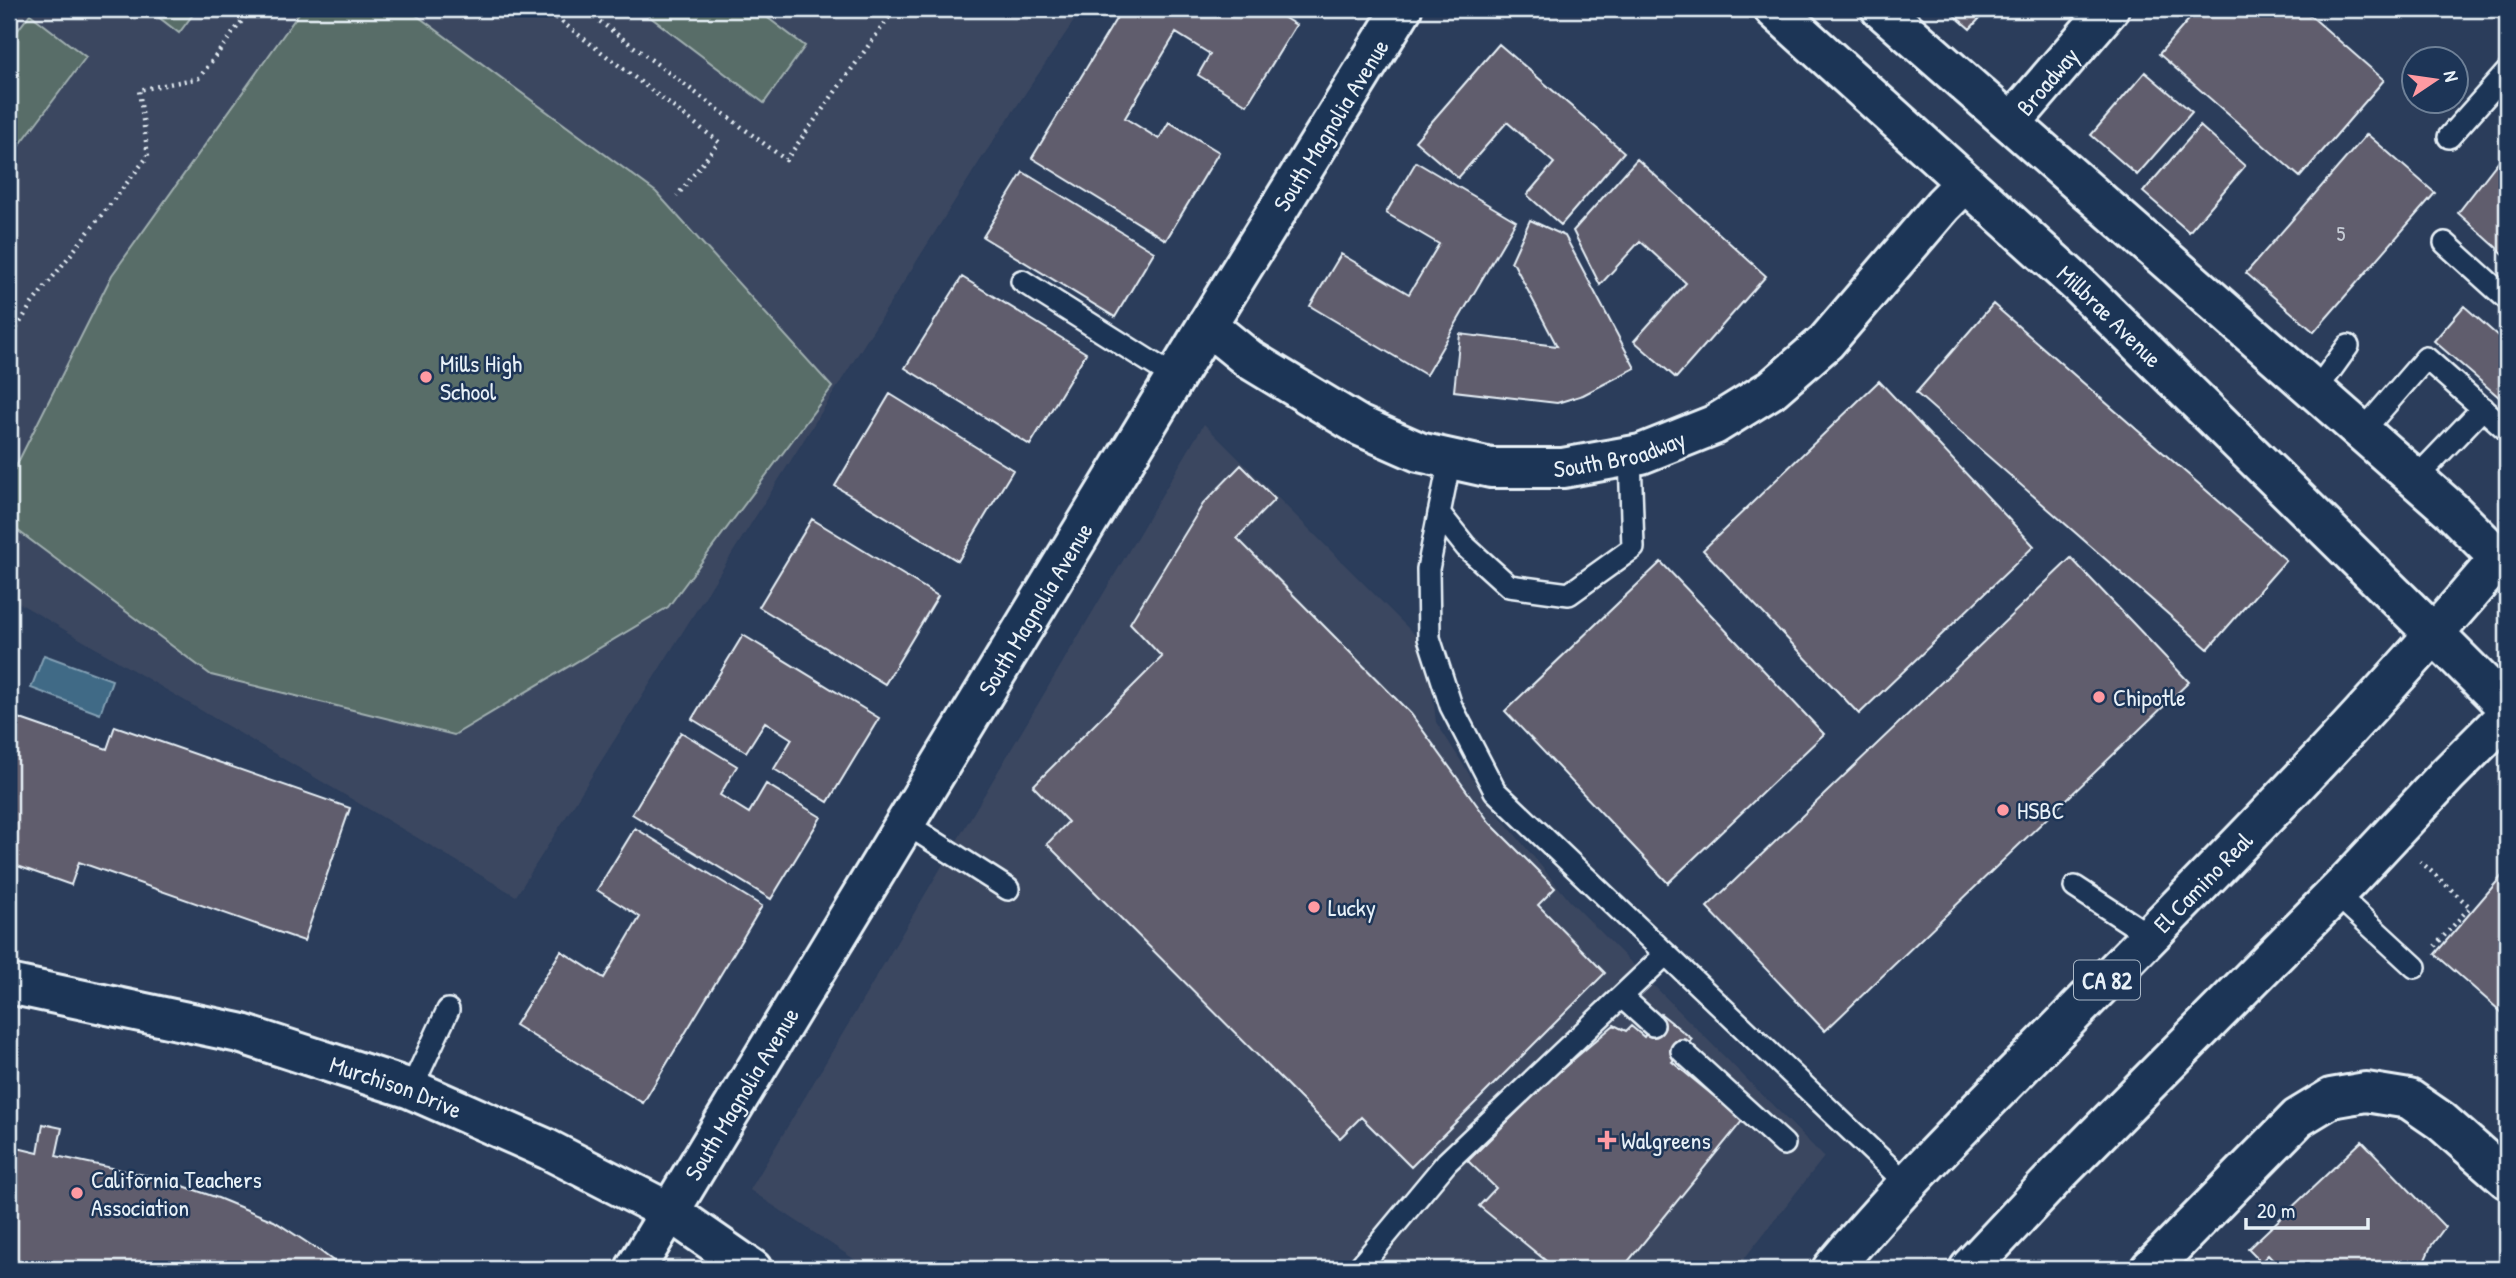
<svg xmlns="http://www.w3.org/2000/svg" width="2516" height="1278" font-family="'Patrick Hand',sans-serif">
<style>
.built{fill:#3b4760}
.green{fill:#586d68;stroke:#a0afb0;stroke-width:2}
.water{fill:#3f6a86;stroke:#83a0b4;stroke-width:2}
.building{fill:#615d6d;stroke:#e8f1f8;stroke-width:2}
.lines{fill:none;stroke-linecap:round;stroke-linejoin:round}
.service-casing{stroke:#e8f1f8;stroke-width:26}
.minor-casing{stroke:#e8f1f8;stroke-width:44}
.tertiary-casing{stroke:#e8f1f8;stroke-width:44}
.secondary-casing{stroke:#e8f1f8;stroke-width:44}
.primary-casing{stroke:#e8f1f8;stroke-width:44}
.path{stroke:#e8f1f8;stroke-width:4.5;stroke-dasharray:2 5;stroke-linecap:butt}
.service{stroke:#1d3557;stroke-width:21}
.minor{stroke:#1d3557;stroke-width:38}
.tertiary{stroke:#1d3557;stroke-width:38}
.secondary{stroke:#1d3557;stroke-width:38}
.primary{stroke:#1d3557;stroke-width:38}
.poi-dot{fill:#ff9aa2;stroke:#1d3557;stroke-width:2.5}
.labels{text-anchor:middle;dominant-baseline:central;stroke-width:5;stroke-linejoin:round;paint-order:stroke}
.number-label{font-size:21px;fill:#c6ccd5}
.shield{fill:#1d3557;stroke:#abb9c8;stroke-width:2}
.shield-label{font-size:23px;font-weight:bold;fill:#e8f1f8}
.street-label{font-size:24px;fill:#e8f1f8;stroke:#1d3557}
.poi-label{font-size:24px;fill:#e8f1f8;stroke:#1d3557;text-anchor:start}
</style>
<rect width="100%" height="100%" fill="#2b3d5b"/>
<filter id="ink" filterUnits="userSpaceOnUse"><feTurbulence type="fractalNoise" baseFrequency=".0143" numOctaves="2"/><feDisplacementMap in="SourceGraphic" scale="14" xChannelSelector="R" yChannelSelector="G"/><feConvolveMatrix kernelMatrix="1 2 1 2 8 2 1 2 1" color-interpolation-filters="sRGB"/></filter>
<g filter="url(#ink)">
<!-- built -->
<path class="built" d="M 9,9 L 1082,9 L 983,156 L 516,896 L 9,597 Z
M 1204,424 L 1427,647 L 1436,722 L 1484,797 L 1569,900 L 1824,1157 L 1736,1269 L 869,1269 L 750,1190 Z"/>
<!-- green -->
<path class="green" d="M 148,9 L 197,9 L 179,33 Z
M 302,9 L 408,9 L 656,192 L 832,387 L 668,607 L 454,735 L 211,675 L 9,524 L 9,480 L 112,275 Z
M 648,9 L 756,9 L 805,46 L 764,103 L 645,13 Z
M 30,14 L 86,57 L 9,159 L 9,42 Z"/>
<!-- water -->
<path class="water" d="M 44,655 L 112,680 L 100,714 L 31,688 Z"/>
<!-- building -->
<path class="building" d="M 1122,9 L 1270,9 L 1296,25 L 1247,105 L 1198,75 L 1210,54 L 1176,33 L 1125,118 L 1159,139 L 1169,122 L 1219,152 L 1166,240 L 1032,158 Z
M 1947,9 L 1988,9 L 1970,29 Z
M 2198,9 L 2303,9 L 2384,80 L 2300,177 L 2159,54 Z
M 1499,44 L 1624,152 L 1561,225 L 1527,195 L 1554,163 L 1507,122 L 1458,178 L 1415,141 Z
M 2145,72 L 2192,112 L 2137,175 L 2091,135 Z
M 2200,126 L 2245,166 L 2189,232 L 2143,192 Z
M 2367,134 L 2435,193 L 2314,332 L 2246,273 Z
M 2507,150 L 2507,257 L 2458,213 Z
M 1637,159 L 1766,276 L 1676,378 L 1634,341 L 1686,283 L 1640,241 L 1600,285 L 1573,231 Z
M 1416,162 L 1516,221 L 1426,375 L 1310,306 L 1341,254 L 1409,294 L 1439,244 L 1386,213 Z
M 1023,172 L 1154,252 L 1115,317 L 983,237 Z
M 1530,220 L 1565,236 L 1635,368 L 1583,395 L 1557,403 L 1454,391 L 1460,334 L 1557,346 L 1514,264 L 1511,262 Z
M 962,277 L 1086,353 L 1030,445 L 905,368 Z
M 1993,304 L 2286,560 L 2208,649 L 1916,393 Z
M 2464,306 L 2507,344 L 2507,404 L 2434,341 Z
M 1879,381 L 2034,546 L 1859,714 L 1703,550 Z
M 890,394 L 1013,470 L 958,561 L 835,486 Z
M 1241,465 L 1275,499 L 1237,538 L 1411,714 L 1490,823 L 1555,888 L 1538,905 L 1605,973 L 1411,1167 L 1361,1117 L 1340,1138 L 1047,844 L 1068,822 L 1033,786 L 1162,657 L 1130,623 L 1203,504 Z
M 812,519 L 938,596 L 885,684 L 759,607 Z
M 2071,558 L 2189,682 L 1825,1031 L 1707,907 Z
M 1661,562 L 1824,734 L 1668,883 L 1505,711 Z
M 743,635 L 879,718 L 828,802 L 774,769 L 792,739 L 765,722 L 746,752 L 692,719 Z
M 9,715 L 107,749 L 115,726 L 350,808 L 304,941 L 79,862 L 71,885 L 9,863 Z
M 681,732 L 737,766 L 720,795 L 749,813 L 766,784 L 821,817 L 771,899 L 632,814 Z
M 635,828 L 762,906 L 643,1103 L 515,1025 L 561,951 L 604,978 L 640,917 L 597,890 Z
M 2507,870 L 2507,1017 L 2435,954 Z
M 1661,1014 L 1692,1039 L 1672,1062 L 1743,1120 L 1622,1269 L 1556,1269 L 1479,1206 L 1496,1188 L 1468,1161 L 1547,1082 L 1614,1025 L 1626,1031 L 1631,1026 L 1644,1037 Z
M 43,1124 L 62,1128 L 56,1156 L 163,1179 L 218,1198 L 274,1221 L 320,1251 L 344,1269 L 9,1269 L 9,1146 L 38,1153 Z
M 2362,1141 L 2445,1227 L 2431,1246 L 2421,1269 L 2281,1269 L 2268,1255 L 2261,1262 L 2248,1249 Z"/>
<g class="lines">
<defs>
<path id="service" d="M 2449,137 L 2507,72
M 2445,243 L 2507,299
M 1022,281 L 1176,378
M 2315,392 L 2348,346
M 2361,433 L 2426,358 L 2507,430
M 1450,459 L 1428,569 L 1429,638 L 1451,706 L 1495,791 L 1908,1185
M 2415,479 L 2483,408
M 1439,513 L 1466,547 L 1509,586 L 1569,594 L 1633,548 L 1630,456
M 905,823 L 1008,889
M 2075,887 L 2150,936
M 2335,893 L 2415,967
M 1622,997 L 1653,1025
M 1682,1051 L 1784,1144
M 411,1089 L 448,1010
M 1358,1269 L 1447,1162 L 1666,954"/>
<g id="minor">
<path id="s1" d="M 1207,325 L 1249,359 L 1360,426 L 1419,452 L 1491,468 L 1563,468 L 1641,454 L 1714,425 L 1772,389 L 1826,342 L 1943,205 L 1965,183"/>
<path id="s2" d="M 9,984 L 239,1033 L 411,1089 L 547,1149 L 670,1212 L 752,1269"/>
<path d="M 2150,1269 L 2298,1118 L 2331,1098 L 2366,1092 L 2409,1099 L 2441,1121 L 2507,1179"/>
</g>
<g id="tertiary">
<path id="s3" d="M 1774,9 L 2081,287 L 2434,634"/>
<path d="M 1881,9 L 2451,510 L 2499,558"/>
<path id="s4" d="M 2012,122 L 2109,9"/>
</g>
<g id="secondary">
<path id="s5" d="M 635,1269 L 1207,325 L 1402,9"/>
</g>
<g id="primary">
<path d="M 2434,634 L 2507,707"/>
<path id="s6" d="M 1832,1269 C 1907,1179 1993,1096 2075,1012 C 2223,862 2372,711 2507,549"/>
<path d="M 1969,1269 L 2059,1173 L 2348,881 L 2448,774 L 2507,715"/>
</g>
</defs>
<!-- service casing -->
<use href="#service" class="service-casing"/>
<!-- minor casing -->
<use href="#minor" class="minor-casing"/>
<!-- tertiary casing -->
<use href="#tertiary" class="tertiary-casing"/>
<!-- secondary casing -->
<use href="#secondary" class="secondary-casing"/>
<!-- primary casing -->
<use href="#primary" class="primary-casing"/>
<!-- path -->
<path class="path" d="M 545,9 L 719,142 L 677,196
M 583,9 L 786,160 L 895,9
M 9,340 L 31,305 L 148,156 L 139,90 L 199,78 L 251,9
M 2420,861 L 2470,907 L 2435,946"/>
<!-- service -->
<use href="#service" class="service"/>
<!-- minor -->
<use href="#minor" class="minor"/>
<!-- tertiary -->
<use href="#tertiary" class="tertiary"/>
<!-- secondary -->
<use href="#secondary" class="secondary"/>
<!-- primary -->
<use href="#primary" class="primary"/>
</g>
</g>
<!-- markers -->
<g class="poi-dot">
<circle cx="426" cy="377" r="7"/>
<circle cx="2099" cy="697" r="7"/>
<circle cx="2003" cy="810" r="7"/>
<circle cx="1314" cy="907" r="7"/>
<path d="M1603.5 1129.5h7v7h7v7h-7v7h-7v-7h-7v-7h7z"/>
<circle cx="77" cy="1193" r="7"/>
</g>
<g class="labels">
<!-- number labels -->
<g class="number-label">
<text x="2341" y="233">5</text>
</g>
<!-- shield labels -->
<rect class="shield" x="2074" y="960.5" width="66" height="39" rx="5"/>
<g class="shield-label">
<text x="2107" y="980">CA 82</text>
</g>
<!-- street labels -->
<g class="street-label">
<text stroke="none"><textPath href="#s4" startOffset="54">Broadway</textPath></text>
<text stroke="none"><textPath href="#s5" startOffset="1339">South Magnolia Avenue</textPath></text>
<text stroke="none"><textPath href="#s3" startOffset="455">Millbrae Avenue</textPath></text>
<text stroke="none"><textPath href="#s1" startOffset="452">South Broadway</textPath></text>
<text stroke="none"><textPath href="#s5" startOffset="772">South Magnolia Avenue</textPath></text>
<text stroke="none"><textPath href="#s6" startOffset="536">El Camino Real</textPath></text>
<text stroke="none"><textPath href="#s2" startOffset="401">Murchison Drive</textPath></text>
<text stroke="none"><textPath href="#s5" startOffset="205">South Magnolia Avenue</textPath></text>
</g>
<!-- poi labels -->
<g class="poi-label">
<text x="440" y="363">Mills High<tspan x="440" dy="28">School</tspan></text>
<text x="2113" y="697">Chipotle</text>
<text x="2017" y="810">HSBC</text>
<text x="1328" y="907">Lucky</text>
<text x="1621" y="1140">Walgreens</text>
<text x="91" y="1179">California Teachers<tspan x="91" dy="28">Association</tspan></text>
</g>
</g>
<!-- margin -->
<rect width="2516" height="1278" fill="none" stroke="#1d3557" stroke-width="35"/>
<rect x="18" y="18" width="2481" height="1243" fill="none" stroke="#e8f1f8" stroke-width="2.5" filter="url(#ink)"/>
<!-- north arrow -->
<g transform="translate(2435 80) rotate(77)"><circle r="33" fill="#1d3557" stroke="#6e8097" stroke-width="2"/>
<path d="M0-5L12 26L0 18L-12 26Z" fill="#ff9aa2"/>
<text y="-10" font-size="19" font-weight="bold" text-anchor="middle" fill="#e8f1f8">N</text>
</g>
<!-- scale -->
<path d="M2246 1218v10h122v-10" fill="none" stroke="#e8f1f8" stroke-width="3.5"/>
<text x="2257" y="1218" font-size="21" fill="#e8f1f8" stroke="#1d3557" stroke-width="5" paint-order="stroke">20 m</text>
</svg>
